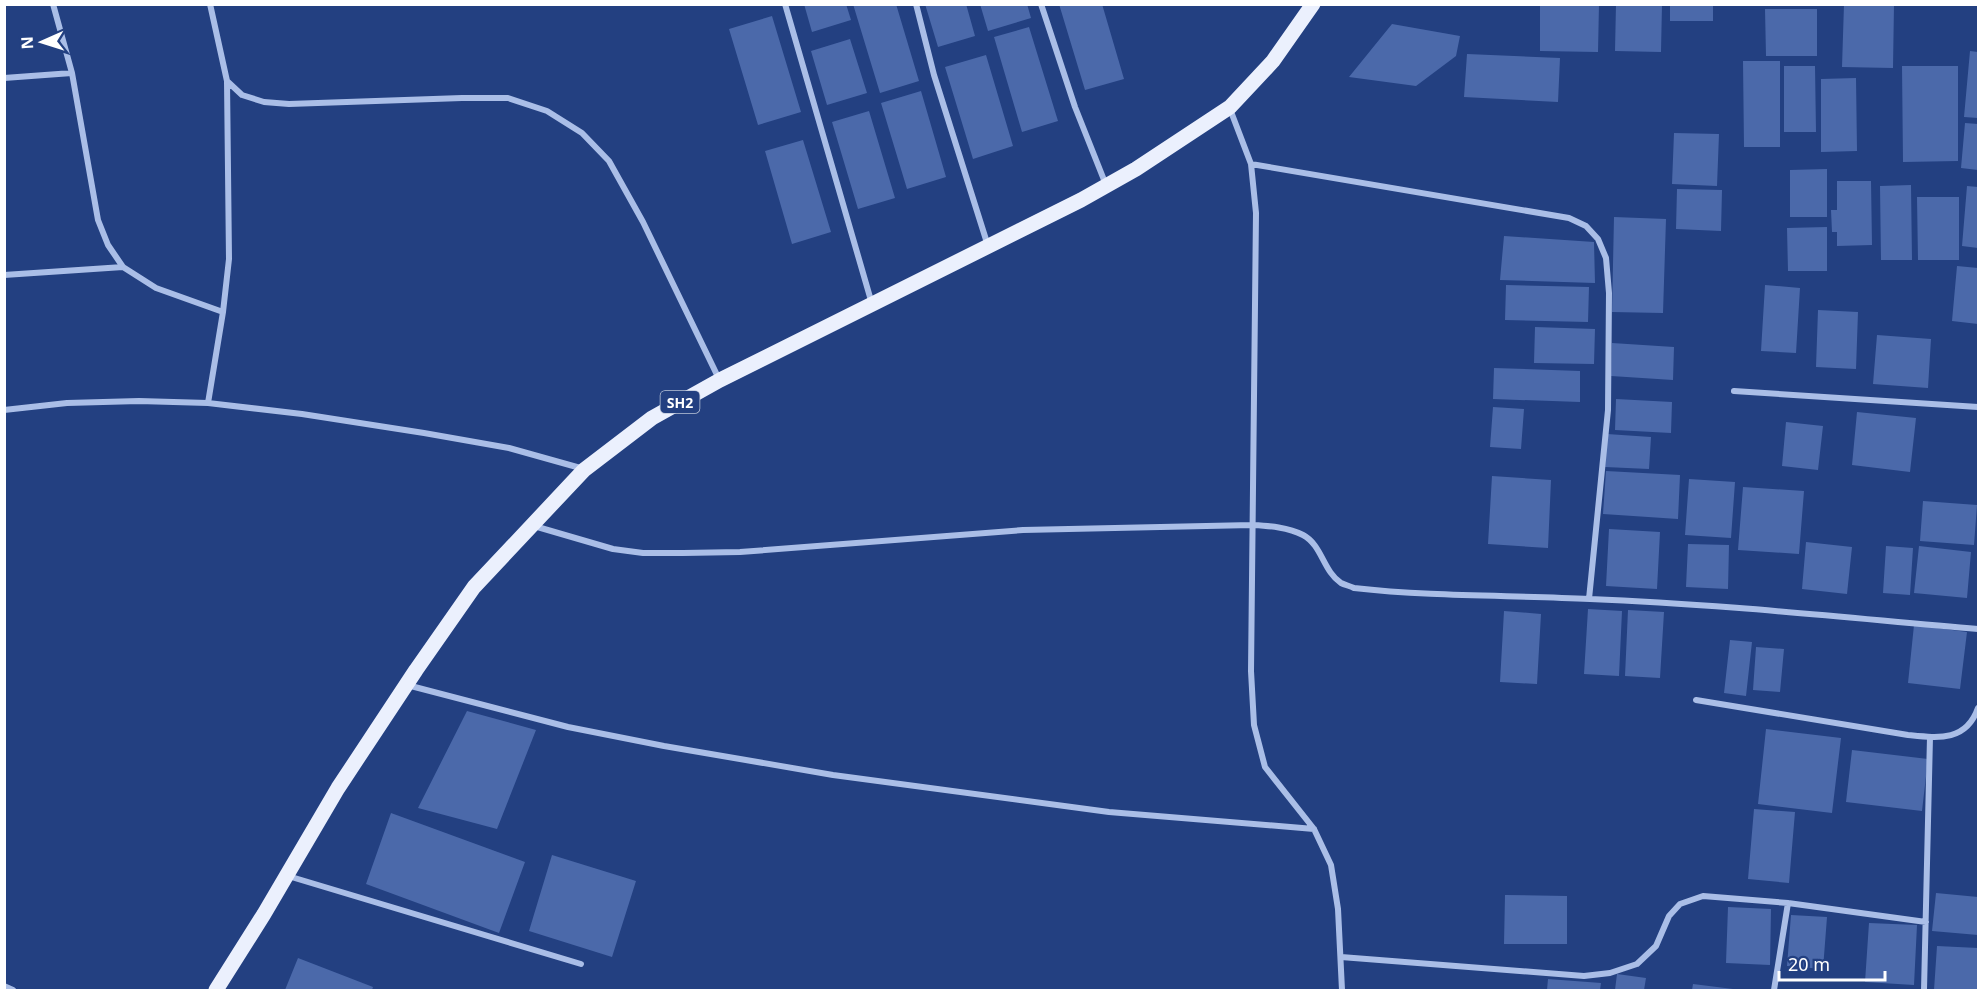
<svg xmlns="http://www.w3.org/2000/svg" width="1983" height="995" font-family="'Noto Sans',sans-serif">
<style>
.building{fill:#4b69aa}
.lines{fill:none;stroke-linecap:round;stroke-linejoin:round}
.street{stroke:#aabee7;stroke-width:6}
.primary{stroke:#ebf0fd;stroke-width:15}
.labels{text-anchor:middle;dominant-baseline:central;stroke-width:4.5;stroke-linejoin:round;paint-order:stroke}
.shield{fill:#234081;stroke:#bdc6d9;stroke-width:1.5}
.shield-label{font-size:14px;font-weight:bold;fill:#fff}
</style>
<rect width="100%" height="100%" fill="#234081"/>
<!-- building -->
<path class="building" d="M 804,4 L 846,4 L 851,20 L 812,32 Z
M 853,4 L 896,4 L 919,81 L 880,93 Z
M 925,4 L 966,4 L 975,36 L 938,47 Z
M 980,4 L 1027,4 L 1031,18 L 988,31 Z
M 1059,4 L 1102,4 L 1124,79 L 1085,90 Z
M 1540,4 L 1599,4 L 1598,52 L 1540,51 Z
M 1616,4 L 1662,4 L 1661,52 L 1615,51 Z
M 1670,4 L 1713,4 L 1713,21 L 1670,21 Z
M 1844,4 L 1894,4 L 1893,68 L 1842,67 Z
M 1765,9 L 1817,9 L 1817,56 L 1766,56 Z
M 772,16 L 801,112 L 758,125 L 729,29 Z
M 1392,24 L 1460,36 L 1456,56 L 1416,86 L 1349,77 Z
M 1029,27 L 1058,121 L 1022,132 L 994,37 Z
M 850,39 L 867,93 L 827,105 L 811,51 Z
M 1970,51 L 1978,52 L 1978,118 L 1964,117 Z
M 1467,54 L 1560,58 L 1558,102 L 1464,97 Z
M 986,55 L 1013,146 L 973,159 L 945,67 Z
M 1743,61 L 1780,61 L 1780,147 L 1744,147 Z
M 1784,66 L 1815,66 L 1816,132 L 1784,132 Z
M 1902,66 L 1958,66 L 1958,161 L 1903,162 Z
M 1856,78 L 1857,151 L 1821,152 L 1821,79 Z
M 921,91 L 946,177 L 907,189 L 881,103 Z
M 869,111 L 895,198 L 858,209 L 832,122 Z
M 1965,123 L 1978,124 L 1978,170 L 1961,168 Z
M 1674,133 L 1719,134 L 1717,186 L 1672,184 Z
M 803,140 L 831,232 L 792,244 L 765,151 Z
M 1827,169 L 1827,217 L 1790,217 L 1790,170 Z
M 1837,181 L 1871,181 L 1872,245 L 1837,246 L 1837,232 L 1832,232 L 1831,210 L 1837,210 Z
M 1911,185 L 1912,260 L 1881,260 L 1880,186 Z
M 1967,186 L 1978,187 L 1978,248 L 1962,246 Z
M 1677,189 L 1722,190 L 1721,231 L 1676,229 Z
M 1917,197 L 1959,197 L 1959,260 L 1918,260 Z
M 1614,217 L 1666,219 L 1663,313 L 1612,312 Z
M 1827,227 L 1827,271 L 1788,271 L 1787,228 Z
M 1504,236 L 1594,242 L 1595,283 L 1500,280 Z
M 1957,266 L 1978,268 L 1978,324 L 1952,321 Z
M 1506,285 L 1589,287 L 1588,322 L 1505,320 Z
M 1765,285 L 1800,288 L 1796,353 L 1761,351 Z
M 1818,310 L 1858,312 L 1856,369 L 1816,367 Z
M 1535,327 L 1595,329 L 1594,364 L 1534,363 Z
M 1877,335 L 1931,339 L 1928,388 L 1873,384 Z
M 1612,343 L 1674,347 L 1673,380 L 1611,376 Z
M 1494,368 L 1580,371 L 1580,402 L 1493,399 Z
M 1616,399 L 1672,402 L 1671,433 L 1615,430 Z
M 1493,407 L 1524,409 L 1521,449 L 1490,447 Z
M 1857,412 L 1916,418 L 1910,472 L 1852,465 Z
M 1786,422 L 1823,426 L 1818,470 L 1782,466 Z
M 1607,434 L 1651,437 L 1649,469 L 1605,467 Z
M 1606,471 L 1680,475 L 1678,519 L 1603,514 Z
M 1492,476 L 1551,480 L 1548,548 L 1488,544 Z
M 1689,479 L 1735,482 L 1731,538 L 1685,535 Z
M 1743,487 L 1804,491 L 1799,554 L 1738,550 Z
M 1923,501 L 1977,505 L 1974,545 L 1920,541 Z
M 1609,529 L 1660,532 L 1657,589 L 1606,586 Z
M 1806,542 L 1852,547 L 1847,594 L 1802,589 Z
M 1688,544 L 1729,545 L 1728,589 L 1686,587 Z
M 1886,546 L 1913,548 L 1910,595 L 1883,593 Z
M 1919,546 L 1971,552 L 1967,598 L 1914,593 Z
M 1588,609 L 1622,611 L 1619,676 L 1584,674 Z
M 1628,610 L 1664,612 L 1660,678 L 1625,676 Z
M 1504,611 L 1541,614 L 1537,684 L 1500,682 Z
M 1914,625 L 1967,632 L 1960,689 L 1908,683 Z
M 1730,640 L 1752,642 L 1746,696 L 1724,693 Z
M 1756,647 L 1784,649 L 1780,692 L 1753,690 Z
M 467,711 L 536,730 L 497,829 L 418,808 Z
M 1766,729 L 1841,738 L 1832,813 L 1758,804 Z
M 1852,750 L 1928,759 L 1922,811 L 1846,802 Z
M 1754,809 L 1795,812 L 1789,883 L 1748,879 Z
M 391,813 L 525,862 L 499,933 L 366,884 Z
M 552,855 L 636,881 L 612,957 L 529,931 Z
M 1936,893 L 1978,897 L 1978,935 L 1932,931 Z
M 1505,895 L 1567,896 L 1567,944 L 1504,944 Z
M 1728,907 L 1771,909 L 1770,965 L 1726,963 Z
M 1791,915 L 1827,917 L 1823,969 L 1787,966 Z
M 1869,923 L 1917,925 L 1914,985 L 1865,982 Z
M 1937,946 L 1978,948 L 1978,990 L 1934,990 Z
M 298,958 L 373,987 L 372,990 L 285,990 Z
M 1617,974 L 1646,978 L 1644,990 L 1615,990 Z
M 1548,979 L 1601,983 L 1600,990 L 1547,990 Z
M 1693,984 L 1733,989 L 1733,990 L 1692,990 Z"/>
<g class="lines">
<!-- street -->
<path class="street" d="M 53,4 L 72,73 L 98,220 L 108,245 L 123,267 L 156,288 L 223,312
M 210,4 L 227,81 L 242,95 L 264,102 L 289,104 L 462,98 L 508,98 L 547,111 L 582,133 L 609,161 L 643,222 L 719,379
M 785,4 L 872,304
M 916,4 L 934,75 L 988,246
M 1041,4 L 1075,107 L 1106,185
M 4,78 L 72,73
M 1230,109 L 1251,164 L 1256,213 L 1251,671 L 1254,725 L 1265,767 L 1314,829 L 1331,865 L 1338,909 L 1342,990
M 1251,164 L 1569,218 L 1586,226 L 1598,239 L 1606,258 L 1609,293 L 1608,410 L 1589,599
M 4,275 L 123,267
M 1734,391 L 1978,407
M 208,403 L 223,312 L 229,259 L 227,81
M 4,410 L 67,403 L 139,401 L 208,403 L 302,414 L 424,433 L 509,448 L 584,469
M 534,526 L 613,549 L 643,553 L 683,553 L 740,552 L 1023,530 L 1252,525 C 1269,526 1288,527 1303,535 C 1322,545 1323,571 1341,583 C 1345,585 1350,586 1354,588 C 1433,597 1511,595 1590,599 C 1719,604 1849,618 1978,629
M 407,685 L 568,727 L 664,746 L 833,775 L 1109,812 L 1314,829
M 1696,700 L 1908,735 C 1938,738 1966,742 1978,708
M 288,876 L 581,964
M 1341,957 L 1584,976 L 1610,973 L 1637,964 L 1656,946 L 1669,916 L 1680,904 L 1703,896 L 1788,903 L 1926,922
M 4,986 L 13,990
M 1774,990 L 1788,903
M 1924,990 L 1930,737"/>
<!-- primary -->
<path class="primary" d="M 216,990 L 264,914 L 338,788 L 416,670 L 474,587 L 584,470 L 652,418 L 720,380 L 1081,200 L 1136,169 L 1230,107 L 1273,61 L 1313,4"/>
</g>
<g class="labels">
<!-- shield labels -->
<rect class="shield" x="660.5" y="391" width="39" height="22" rx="4.5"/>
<g class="shield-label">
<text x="680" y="402">SH2</text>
</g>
</g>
<!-- border -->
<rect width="1983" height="995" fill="none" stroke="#ffffff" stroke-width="12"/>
<!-- north arrow -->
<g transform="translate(42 42) rotate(267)" stroke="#234081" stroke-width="4.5" paint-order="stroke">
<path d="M0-4.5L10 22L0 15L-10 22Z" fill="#ffffff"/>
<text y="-9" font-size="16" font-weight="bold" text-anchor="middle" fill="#ffffff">N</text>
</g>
<!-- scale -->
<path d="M1779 971v9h106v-9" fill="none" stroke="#ffffff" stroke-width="3"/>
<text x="1788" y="971" font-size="18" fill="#ffffff" stroke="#234081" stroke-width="4.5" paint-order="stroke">20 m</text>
</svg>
